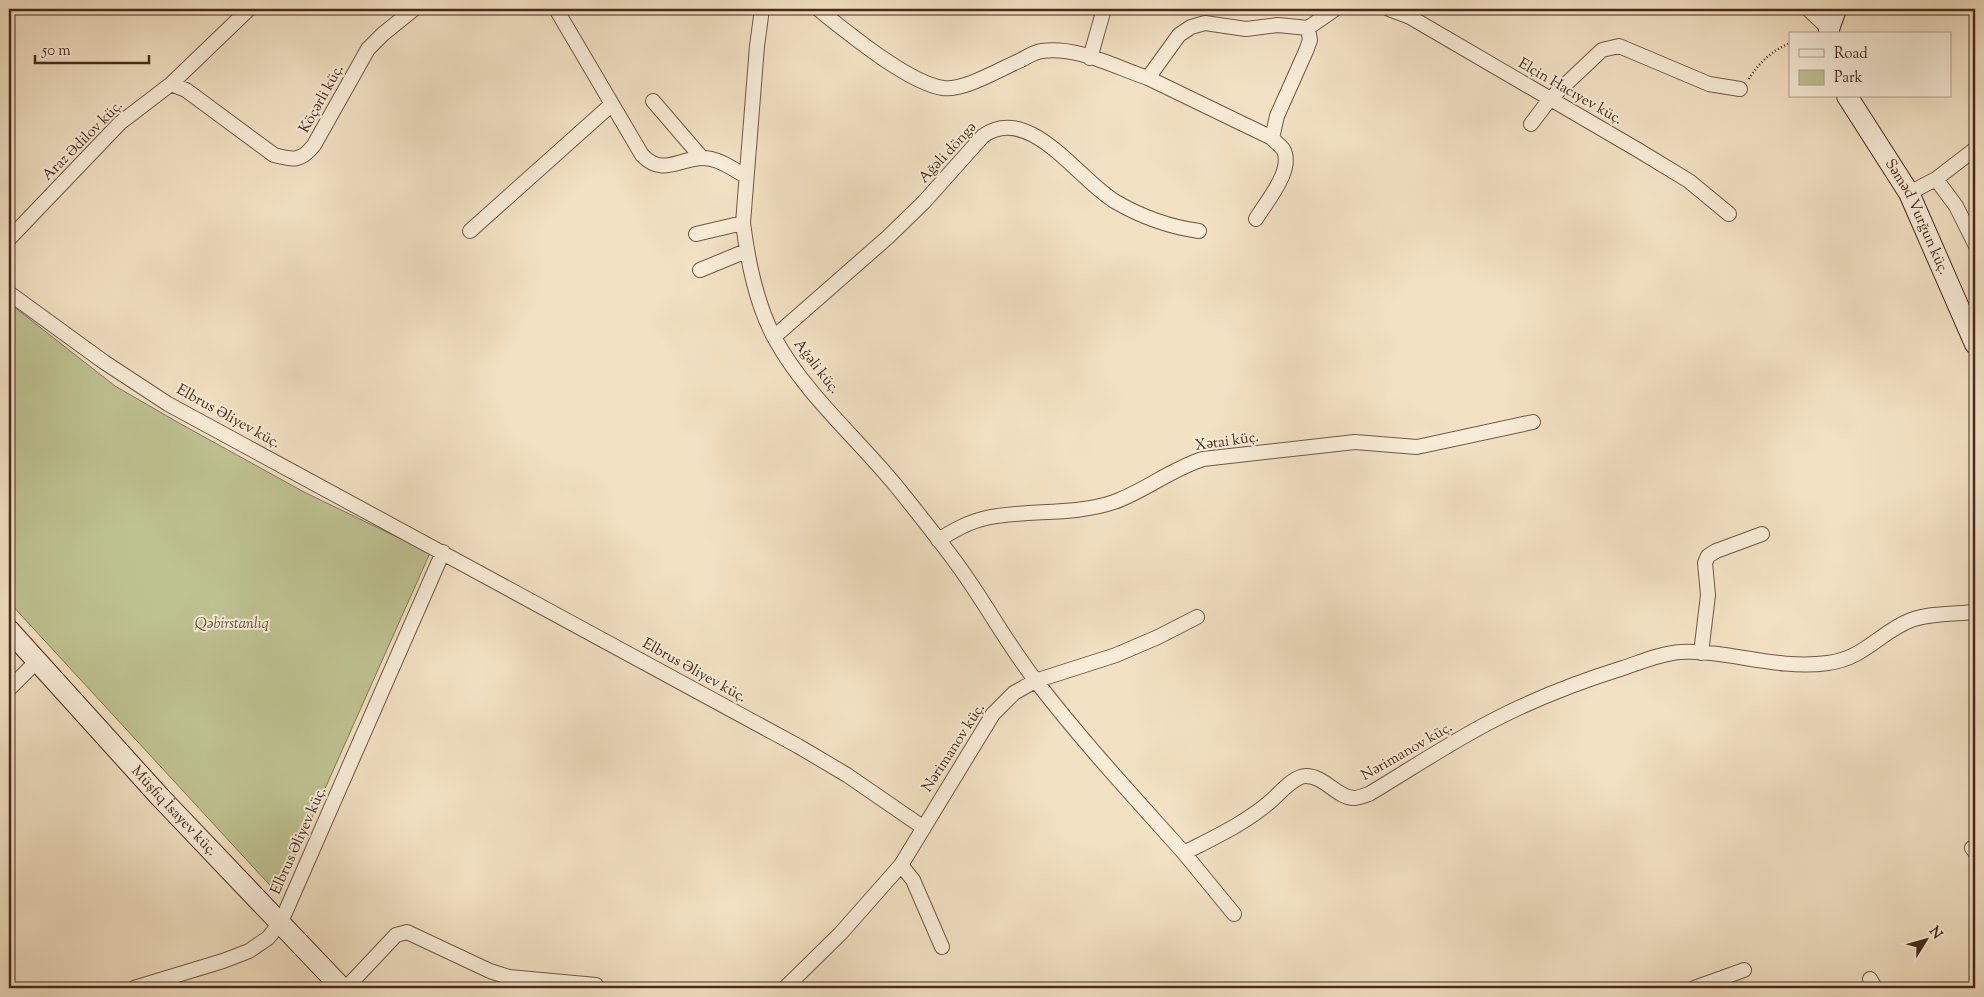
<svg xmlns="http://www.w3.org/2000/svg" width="1984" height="997" font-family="'Sorts Mill Goudy',serif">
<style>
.green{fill:#bec291;stroke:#847656}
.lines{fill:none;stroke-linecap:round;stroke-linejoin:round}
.street-casing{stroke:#735745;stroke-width:16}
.secondary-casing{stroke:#49291b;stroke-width:22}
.path{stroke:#49291b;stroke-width:2.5;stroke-dasharray:1 2.5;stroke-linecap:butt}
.street{stroke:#f7ecd8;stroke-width:14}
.secondary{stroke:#f7ecd8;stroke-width:20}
.labels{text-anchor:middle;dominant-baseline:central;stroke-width:4;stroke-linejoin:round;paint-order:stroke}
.street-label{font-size:15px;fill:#49291b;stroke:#f7ecd8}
.park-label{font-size:15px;font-style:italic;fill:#664f38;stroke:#f7ecd8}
</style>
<rect width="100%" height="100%" fill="#f2e1c3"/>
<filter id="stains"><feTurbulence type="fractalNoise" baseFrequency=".004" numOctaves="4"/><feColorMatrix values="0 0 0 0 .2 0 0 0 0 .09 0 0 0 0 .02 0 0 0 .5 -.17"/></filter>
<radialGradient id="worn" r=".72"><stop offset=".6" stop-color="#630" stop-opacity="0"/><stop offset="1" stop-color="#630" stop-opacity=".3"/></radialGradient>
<!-- green -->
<path class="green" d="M 9,303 L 115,386 L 179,423 L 304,492 L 430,553 L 278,894 L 9,602 Z"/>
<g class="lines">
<defs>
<path id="street" d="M 556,9 L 642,155 C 663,177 679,158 703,158 C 719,158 732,169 746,176
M 762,9 L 757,46 L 743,223 C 748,262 756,304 775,339 C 806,395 857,438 897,487 C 917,512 938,538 957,564 C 985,602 1007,644 1036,681 C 1082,741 1134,797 1184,853 C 1215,837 1246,823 1272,800 C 1281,792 1294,776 1306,776 C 1325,776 1337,798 1354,798 C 1359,798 1365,795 1369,794 C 1409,770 1448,744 1490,722 C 1532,700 1578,682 1623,668 C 1641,662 1662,653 1681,652 C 1730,650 1776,670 1828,663 C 1865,658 1880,632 1911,620 C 1930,613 1955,614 1975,612
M 818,9 C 846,31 908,83 943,88 C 964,91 1000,69 1021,60 C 1027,57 1034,52 1042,51 C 1077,46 1115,67 1148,78 L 1179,35 L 1191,27 L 1205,23 L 1246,29 L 1278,25 L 1308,28 L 1335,9
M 1389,9 L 1410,17 L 1638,150 L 1689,181 L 1729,214
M 1808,9 L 1829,29
M 1090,58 L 1104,9
M 1148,78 L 1272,138 C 1275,142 1280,145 1283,149 C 1295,169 1266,202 1256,219
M 171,84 L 186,90 L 274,155 C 293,160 301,162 314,145 L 368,49 L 383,34 L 414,9
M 653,101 L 702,158
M 1531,124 L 1550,99 L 1602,50 L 1619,46 L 1709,84 L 1740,89
M 1272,138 L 1277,116 L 1306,51 L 1310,40 L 1308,28
M 1936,179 L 1956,206 L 1975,244
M 1909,193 L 1936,179 L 1975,149
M 470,231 L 612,104
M 696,234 L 743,223
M 9,239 L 120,123 L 171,84 L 249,9
M 700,270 L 746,251
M 9,293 L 104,362 L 168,404 L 798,746 L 847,775 L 924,828
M 774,337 L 888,237 L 924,202 L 983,136 C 1030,102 1080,182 1116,202 C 1142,217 1170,227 1199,231
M 938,540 C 953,531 968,522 986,518 C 1028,509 1073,516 1114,502 C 1145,491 1171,469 1203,459 L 1355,442 L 1417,447 L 1533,422
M 1701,653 L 1708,595 L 1705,563 L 1708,556 L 1716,551 L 1762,534
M 9,689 L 37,661
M 1972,848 L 1975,852
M 1184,853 L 1234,914
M 901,865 L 913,880 L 942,947
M 1870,979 L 1875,988
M 134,988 L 223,961 L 249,951 L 268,938 L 281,922 L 443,552
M 346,988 L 396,935 L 407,932 L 490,971 L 509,977 L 596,985
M 785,988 L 841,933 L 901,865 L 993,714 L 1014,693 L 1035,681 L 1116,655 L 1158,637 L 1197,617
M 1694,988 L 1744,970"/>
<g id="secondary">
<path d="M 1829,34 L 1829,29 L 1836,9"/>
<path id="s1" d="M 1847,96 L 1909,193 L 1975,344"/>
<path id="s2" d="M 9,630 L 160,797 L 342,988"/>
</g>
</defs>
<!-- street casing -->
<use href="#street" class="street-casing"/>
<!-- secondary casing -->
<use href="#secondary" class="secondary-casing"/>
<!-- path -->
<path class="path" d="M 1749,79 C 1758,63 1773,50 1790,43"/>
<!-- street -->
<use href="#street" class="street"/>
<!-- secondary -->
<use href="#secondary" class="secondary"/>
</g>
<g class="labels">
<!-- street labels -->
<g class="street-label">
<text transform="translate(1570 92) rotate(30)">Elçin Hacıyev küç.</text>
<text transform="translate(322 99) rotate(-61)">Köçərli küç.</text>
<text transform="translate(83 141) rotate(-45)">Araz Ədilov küç.</text>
<text transform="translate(948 153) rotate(-47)">Ağəli döngə</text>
<text stroke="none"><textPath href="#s1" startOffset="140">Səməd Vurğun küç.</textPath></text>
<text transform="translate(816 367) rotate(52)">Ağəli küç.</text>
<text transform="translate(228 417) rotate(29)">Elbrus Əliyev küç.</text>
<text transform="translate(1227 442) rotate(-8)">Xətai küç.</text>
<text transform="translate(694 671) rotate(29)">Elbrus Əliyev küç.</text>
<text transform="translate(954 748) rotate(-57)">Nərimanov küç.</text>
<text transform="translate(1407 752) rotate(-30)">Nərimanov küç.</text>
<text stroke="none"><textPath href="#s2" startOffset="245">Müşfiq İsayev küç.</textPath></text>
<text transform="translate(299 841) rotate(-66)">Elbrus Əliyev küç.</text>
</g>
<!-- park labels -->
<g class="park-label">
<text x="232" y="624">Qəbirstanlıq</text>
</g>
</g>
<!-- margin -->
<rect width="1984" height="997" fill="none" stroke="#f2e1c3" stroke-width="30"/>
<rect x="10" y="10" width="1964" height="977" fill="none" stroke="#49291b" stroke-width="2.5"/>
<rect x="15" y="15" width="1954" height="967" fill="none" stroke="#49291b"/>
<!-- legend -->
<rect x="1789" y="32" width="162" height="65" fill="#f7ecd8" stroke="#b19e8c"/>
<rect x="1799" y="49" width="25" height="8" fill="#f7ecd8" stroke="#b19e8c"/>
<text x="1834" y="58" font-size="15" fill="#49291b">Road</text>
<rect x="1799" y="70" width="25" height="15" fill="#bec291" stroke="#b19e8c"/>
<text x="1834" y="82" font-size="15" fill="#49291b">Park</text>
<!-- north arrow -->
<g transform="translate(1926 940) rotate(53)" stroke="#f7ecd8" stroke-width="4" paint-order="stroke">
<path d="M0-4L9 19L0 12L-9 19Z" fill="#49291b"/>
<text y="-8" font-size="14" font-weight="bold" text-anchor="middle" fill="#49291b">N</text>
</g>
<!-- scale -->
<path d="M35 55v8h114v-8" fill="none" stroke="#49291b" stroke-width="2.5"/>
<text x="42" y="55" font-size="15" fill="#49291b" stroke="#f7ecd8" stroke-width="4" paint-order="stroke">50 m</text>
<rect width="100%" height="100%" filter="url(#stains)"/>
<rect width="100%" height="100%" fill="url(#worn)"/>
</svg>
